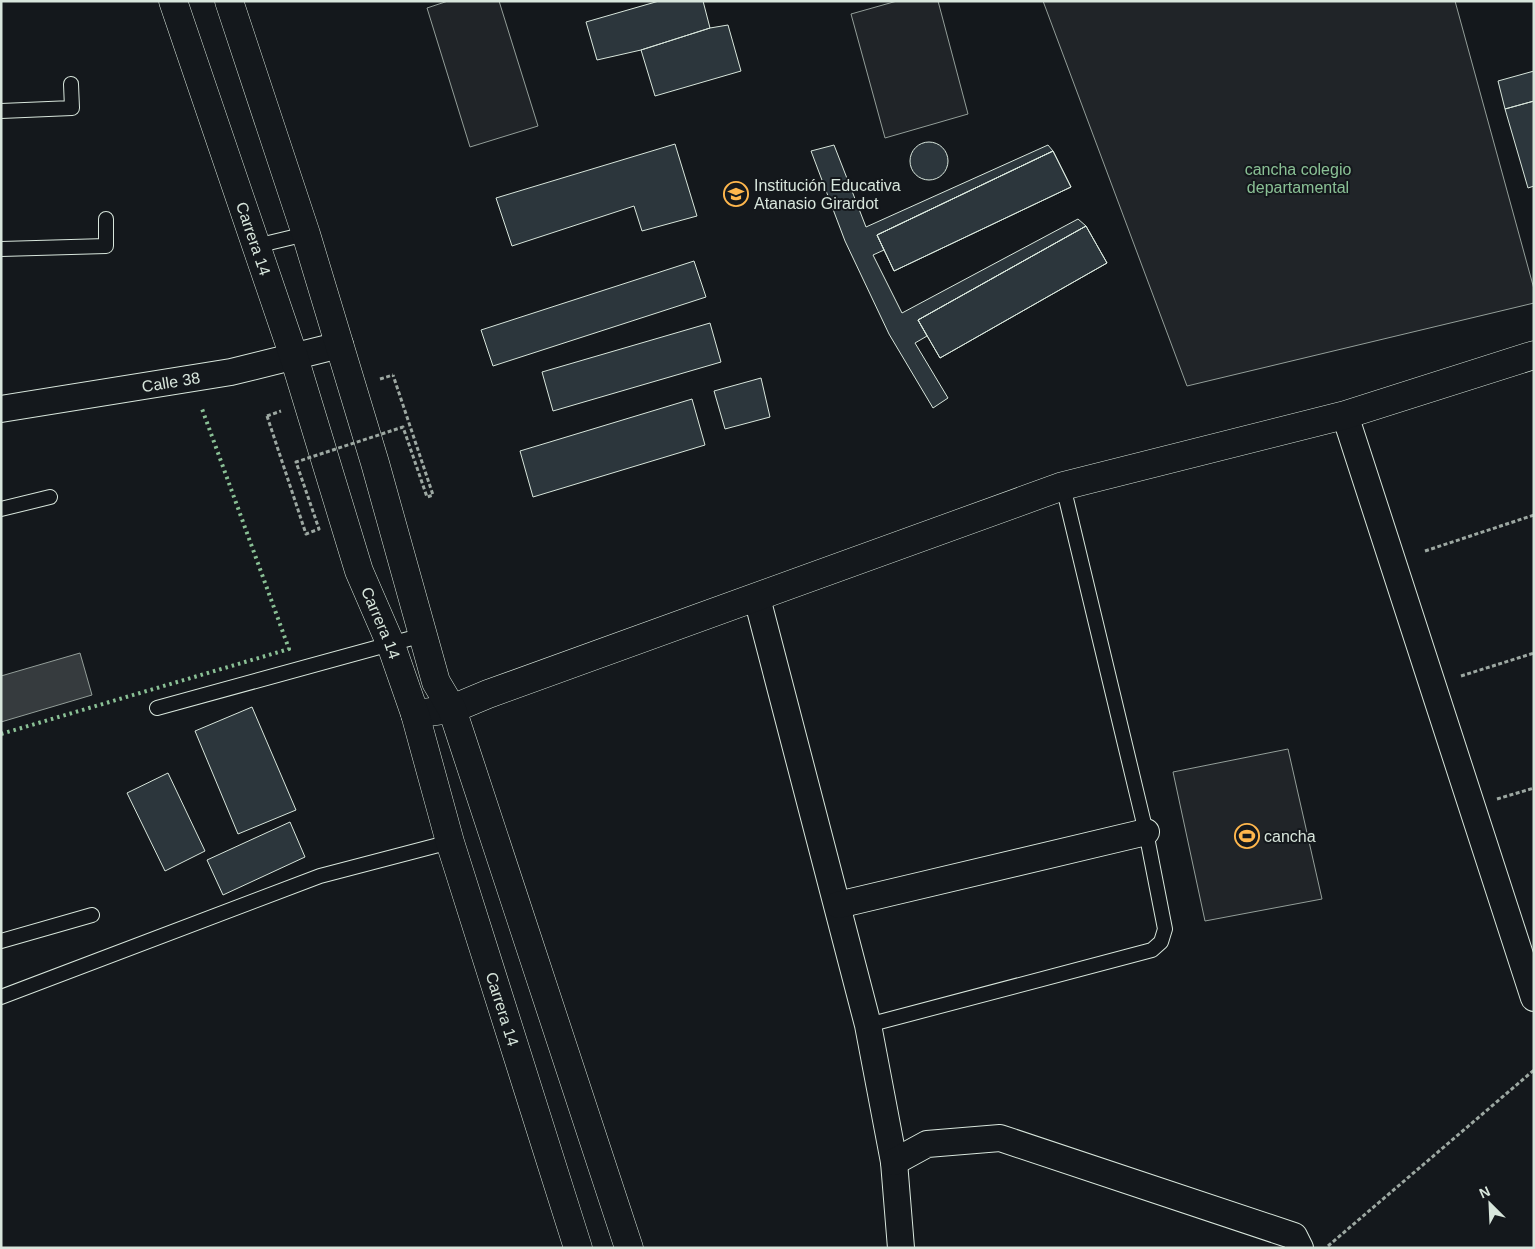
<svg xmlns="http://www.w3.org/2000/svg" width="1535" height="1249" font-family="Helvetica,sans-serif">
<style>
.green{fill:#202428;stroke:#939e99}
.water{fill:#363b3e;stroke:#939e99}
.building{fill:#2c363c;stroke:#d8e6dc}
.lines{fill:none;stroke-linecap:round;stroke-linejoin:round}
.lane-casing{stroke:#d8e6dc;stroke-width:16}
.street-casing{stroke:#d8e6dc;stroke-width:28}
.secondary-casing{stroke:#d8e6dc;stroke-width:29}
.primary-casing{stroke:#d8e6dc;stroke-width:29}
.path{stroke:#9da8a2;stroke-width:3;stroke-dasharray:4 2.5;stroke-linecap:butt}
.lane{stroke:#14181c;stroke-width:14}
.street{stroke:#14181c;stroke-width:26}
.secondary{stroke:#14181c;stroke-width:28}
.primary{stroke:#14181c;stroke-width:28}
.path-bridge{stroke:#9da8a2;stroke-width:3;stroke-dasharray:4 2.5;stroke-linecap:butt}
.hedge{stroke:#8ac095;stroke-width:4;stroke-dasharray:2.5 4;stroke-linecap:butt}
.labels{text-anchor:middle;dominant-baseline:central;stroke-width:4;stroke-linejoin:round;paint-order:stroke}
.park-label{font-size:16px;fill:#8ac095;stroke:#14181c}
.poi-label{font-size:16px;fill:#d8e6dc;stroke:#14181c;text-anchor:start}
.street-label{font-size:16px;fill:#d8e6dc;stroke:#14181c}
</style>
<rect width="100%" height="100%" fill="#14181c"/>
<!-- green -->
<path class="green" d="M 448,1 L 499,1 L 538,126 L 470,147 L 427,8 Z
M 897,1 L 938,1 L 968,114 L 885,138 L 851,14 Z
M 1043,1 L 1455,1 L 1534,289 L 1534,303 L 1187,386 Z
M 1288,749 L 1322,899 L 1205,921 L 1173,772 Z"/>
<!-- water -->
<path class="water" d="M 80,653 L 92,695 L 1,722 L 1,676 Z"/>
<!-- building -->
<path class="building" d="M 659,1 L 703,1 L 710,28 L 641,50 L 597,60 L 586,22 Z
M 728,25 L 741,71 L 655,96 L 641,50 L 710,28 Z
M 1534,71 L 1534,101 L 1505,109 L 1498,81 Z
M 1534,101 L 1534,186 L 1528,188 L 1505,109 Z
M910 161a19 19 0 1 1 38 0a19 19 0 1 1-38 0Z
M 675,144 L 697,216 L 642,231 L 634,206 L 512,246 L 496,198 Z
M 834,145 L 866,227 L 1048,145 L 1053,151 L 877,235 L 884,250 L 873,255 L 902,313 L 1078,219 L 1086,226 L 918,320 L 927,336 L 915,343 L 948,398 L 933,408 L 889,334 L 845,241 L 811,151 Z
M 1053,151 L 1071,187 L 894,271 L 877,235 Z
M 1053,151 L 1071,187 L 894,271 L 877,235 Z
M 1086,226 L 1107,263 L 940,358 L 918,320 Z
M 1086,226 L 1107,263 L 940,358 L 918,320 Z
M 694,261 L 706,297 L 493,366 L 481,330 Z
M 710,323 L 721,362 L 553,411 L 542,372 Z
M 761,378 L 770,417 L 725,429 L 714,391 Z
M 692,399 L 705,445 L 533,497 L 520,451 Z
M 252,707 L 296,810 L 238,834 L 195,731 Z
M 168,773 L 205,851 L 165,871 L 127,793 Z
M 290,822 L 305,857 L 223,895 L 207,860 Z"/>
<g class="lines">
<defs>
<path id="lane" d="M 1,111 L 72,108 L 71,84
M 256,246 L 306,234
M 1,249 L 106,246 L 106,219
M 1,509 L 50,497
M 157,708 L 423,635
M 1,941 L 92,915
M 1,997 L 320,876 L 450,842
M 868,1025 L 1152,950 L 1161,942 L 1165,929 L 1146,832 L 1063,486"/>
<g id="street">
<path id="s1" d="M 1,409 L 231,372 L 340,345"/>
<path d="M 1345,415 L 1534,998"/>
<path d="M 757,598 L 868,1025 L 894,1162 L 901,1248"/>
<path d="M 838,905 L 1146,832"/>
<path d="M 894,1162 L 927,1144 L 1000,1138 L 1294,1236 L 1300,1248"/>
</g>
<path id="secondary" d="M 415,714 L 452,709 L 488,694 L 1063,486 L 1345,415 L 1534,355"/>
<g id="primary">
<path id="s2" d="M 173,1 L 294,357 L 359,571 L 391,645 L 415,714 L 450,842 L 578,1248"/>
<path d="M 229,1 L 306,234 L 375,463 L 436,682 L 452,709 L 629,1248"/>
</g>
</defs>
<!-- lane casing -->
<use href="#lane" class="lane-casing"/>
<!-- street casing -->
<use href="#street" class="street-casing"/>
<!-- secondary casing -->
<use href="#secondary" class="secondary-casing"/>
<!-- primary casing -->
<use href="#primary" class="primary-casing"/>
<!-- path -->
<path class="path" d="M 380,379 L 393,375
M 267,416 L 281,411
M 1425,551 L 1534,515
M 1461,676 L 1534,653
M 1497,799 L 1534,788
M 1328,1246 L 1534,1070"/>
<!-- lane -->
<use href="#lane" class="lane"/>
<!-- street -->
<use href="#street" class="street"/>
<!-- secondary -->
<use href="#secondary" class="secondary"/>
<!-- primary -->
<use href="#primary" class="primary"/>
<!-- path-bridge -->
<path class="path-bridge" d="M 267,416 L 306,534 L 319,529 L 296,462 L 403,427 L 427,497 L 433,495 L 393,375"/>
<!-- hedge -->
<path class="hedge" d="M 1,734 L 289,649 L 201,406"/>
</g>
<!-- icons -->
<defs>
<symbol id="school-ring" viewBox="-11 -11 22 22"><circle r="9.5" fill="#14181c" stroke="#ffb74d" stroke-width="1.5"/><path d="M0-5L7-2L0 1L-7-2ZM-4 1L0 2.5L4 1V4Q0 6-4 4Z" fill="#ffb74d"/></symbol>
<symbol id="stadium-ring" viewBox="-11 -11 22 22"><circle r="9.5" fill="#14181c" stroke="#ffb74d" stroke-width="1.5"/><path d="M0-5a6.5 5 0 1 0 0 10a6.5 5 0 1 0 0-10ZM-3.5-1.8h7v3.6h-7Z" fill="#ffb74d"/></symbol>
</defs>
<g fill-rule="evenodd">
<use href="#school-ring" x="722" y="180" width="28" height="28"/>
<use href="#stadium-ring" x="1233" y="822" width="28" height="28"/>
</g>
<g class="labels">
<!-- park labels -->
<g class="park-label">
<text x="1298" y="169">cancha colegio<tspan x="1298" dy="18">departamental</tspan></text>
</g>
<!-- poi labels -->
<g class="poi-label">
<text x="754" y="185">Institución Educativa<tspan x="754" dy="18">Atanasio Girardot</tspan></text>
<text x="1264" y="836">cancha</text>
</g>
<!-- street labels -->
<g class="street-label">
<text stroke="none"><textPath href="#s2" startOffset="251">Carrera 14</textPath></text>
<text stroke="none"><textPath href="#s1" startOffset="172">Calle 38</textPath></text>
<text stroke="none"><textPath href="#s2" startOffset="656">Carrera 14</textPath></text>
<text stroke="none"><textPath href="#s2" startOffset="1061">Carrera 14</textPath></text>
</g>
</g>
<!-- border -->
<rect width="1535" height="1249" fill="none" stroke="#d8e6dc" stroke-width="5"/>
<!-- north arrow -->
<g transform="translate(1490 1204) rotate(336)" stroke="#14181c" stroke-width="4" paint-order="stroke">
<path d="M0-4L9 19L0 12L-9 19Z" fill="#d8e6dc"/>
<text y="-8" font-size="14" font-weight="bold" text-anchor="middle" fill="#d8e6dc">N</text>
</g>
</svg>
